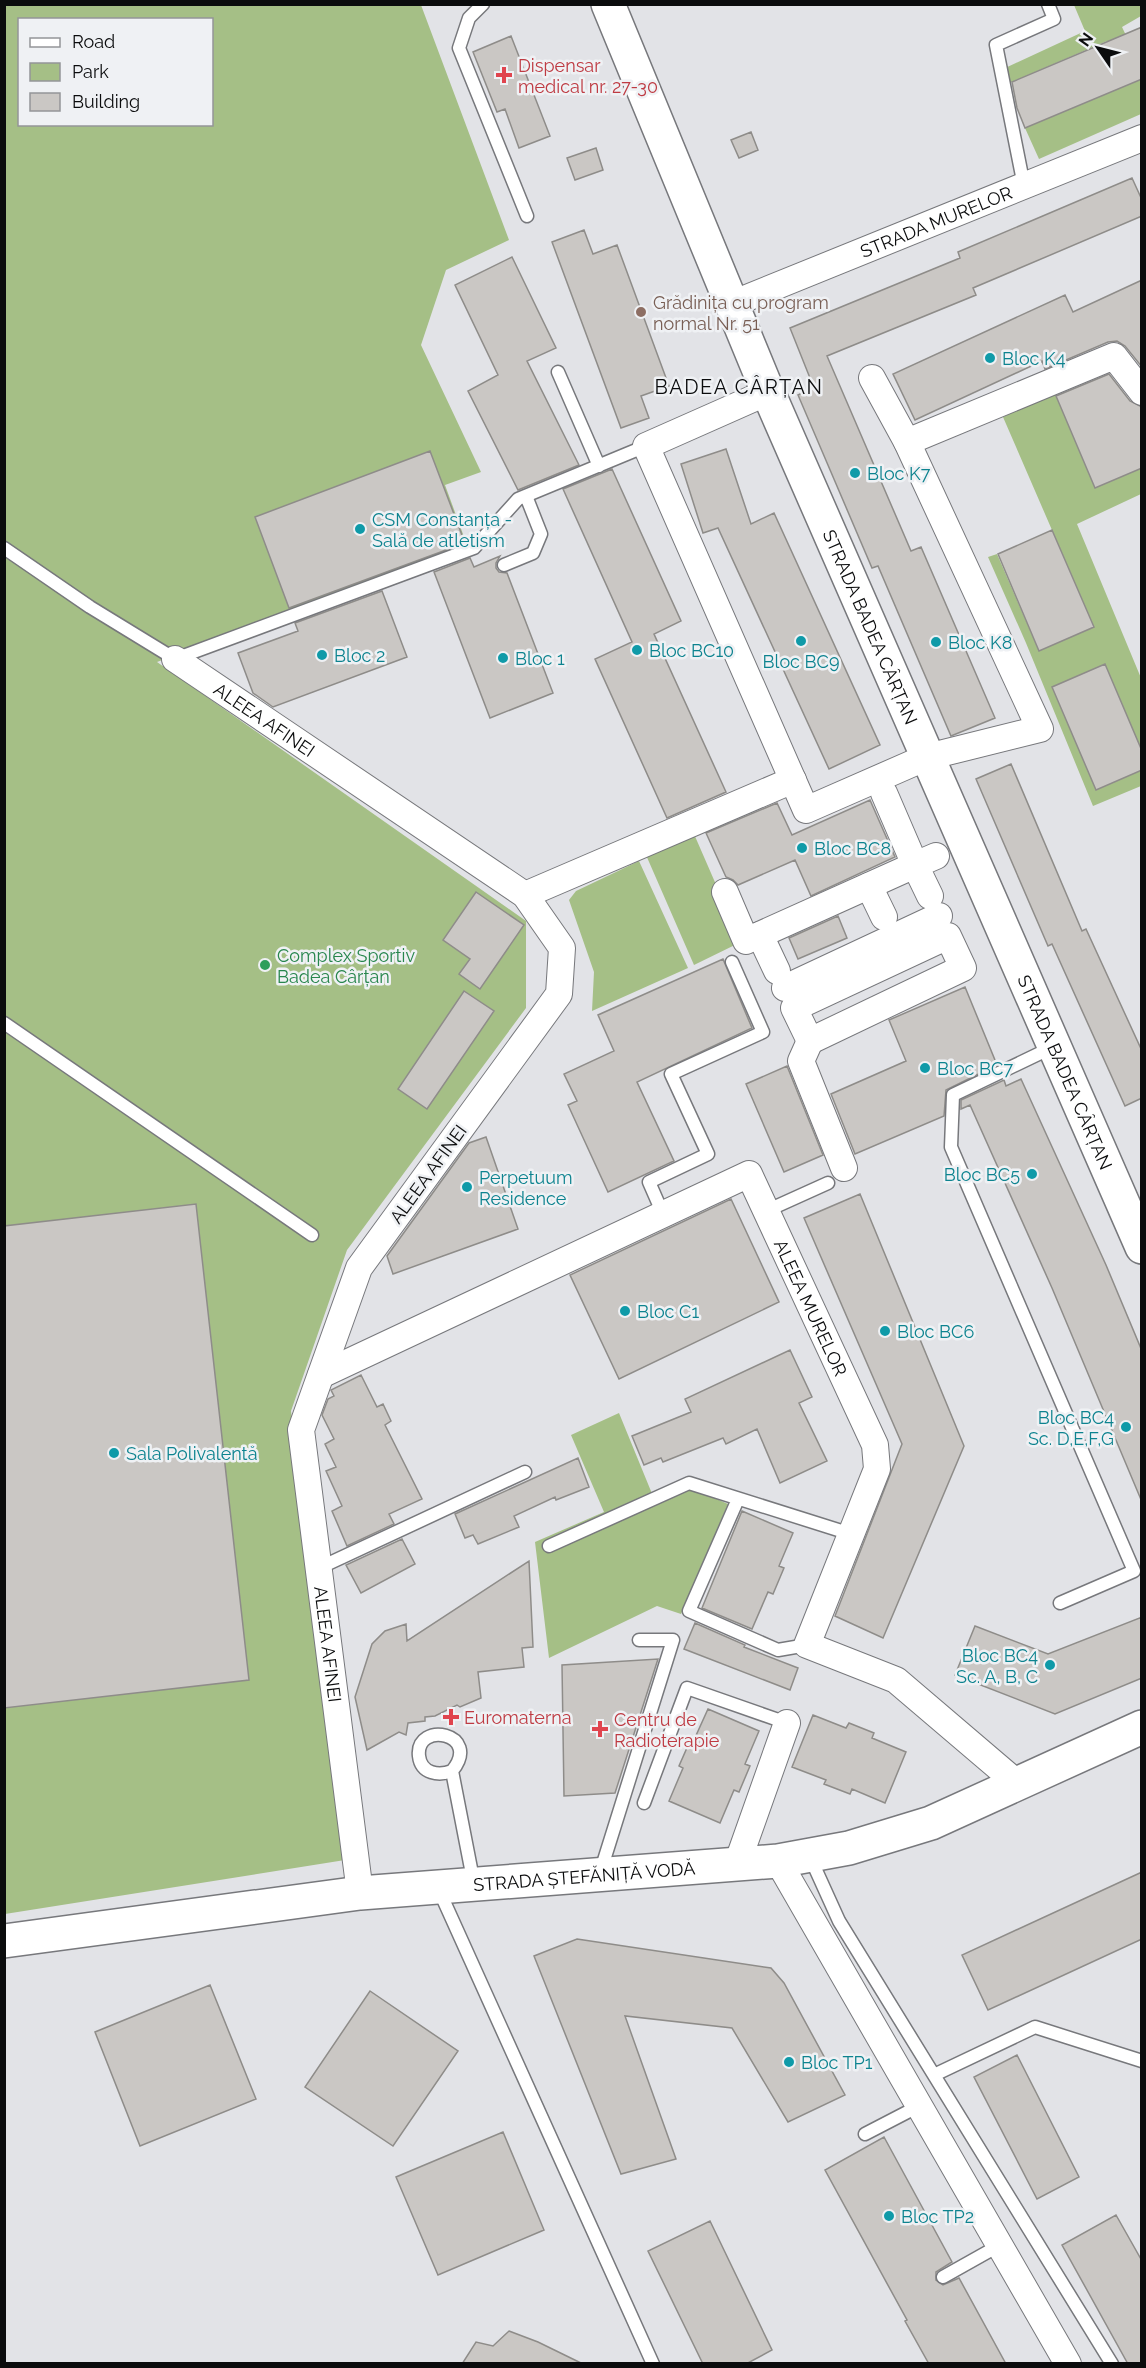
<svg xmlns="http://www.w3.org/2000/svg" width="1146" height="2368" font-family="Raleway,sans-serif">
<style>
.green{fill:#a5bf86;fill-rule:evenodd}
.building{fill:#cac7c4;stroke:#8e8c89;stroke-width:1.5}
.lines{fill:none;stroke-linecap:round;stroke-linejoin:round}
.lane-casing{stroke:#77787c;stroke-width:15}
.street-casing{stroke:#77787c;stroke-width:28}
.secondary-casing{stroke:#77787c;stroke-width:36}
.lane{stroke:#fff;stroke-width:12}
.street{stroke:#fff;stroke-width:26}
.secondary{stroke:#fff;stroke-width:33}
.health-dot{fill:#e0444e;stroke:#eff1f4;stroke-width:2}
.education-dot{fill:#8d6e63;stroke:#eff1f4;stroke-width:2}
.culture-dot{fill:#0f9aa8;stroke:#eff1f4;stroke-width:2}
.leisure-dot{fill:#2e9e5b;stroke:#eff1f4;stroke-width:2}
.labels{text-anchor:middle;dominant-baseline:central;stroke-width:5;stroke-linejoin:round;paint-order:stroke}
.health-label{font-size:18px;fill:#be3a42;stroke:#eff1f4;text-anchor:start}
.street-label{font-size:18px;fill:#0b0c0d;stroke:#eff1f4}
.education-label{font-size:18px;fill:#785e54;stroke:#eff1f4;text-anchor:start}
.culture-label{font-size:18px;fill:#0d838f;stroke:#eff1f4;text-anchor:start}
.leisure-label{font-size:18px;fill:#27864d;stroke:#eff1f4;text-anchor:start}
.neighbourhood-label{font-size:20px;letter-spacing:1.5px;fill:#0b0c0d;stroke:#eff1f4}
</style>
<rect width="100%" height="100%" fill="#e2e3e7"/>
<!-- green -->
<path class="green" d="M 4,5 L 421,5 L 509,240 L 446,270 L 421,345 L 481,472 L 445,485 L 467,545 L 157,662 L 526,921 L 526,1008 L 347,1250 L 291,1411 L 345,1860 L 5,1914 ZM 20,20 L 212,20 L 212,124 L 20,124 Z
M 1074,5 L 1141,5 L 1141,16 L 1122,27 L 1141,67 L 1141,114 L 1039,159 L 1025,128 L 1126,85 L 1107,41 L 1007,84 L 1003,69 L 1085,31 Z
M 1055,392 L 1095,488 L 1141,468 L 1141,494 L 1077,524 L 1141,678 L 1141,786 L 1093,806 L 1026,643 L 988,557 L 997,554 L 1039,651 L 1094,627 L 1003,417 Z
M 694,834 L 741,942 L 694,965 L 646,855 Z
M 639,861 L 688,968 L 592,1011 L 594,972 L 569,900 L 576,891 Z
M 619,1413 L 655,1501 L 689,1487 L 728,1504 L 681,1614 L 657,1606 L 549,1658 L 535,1542 L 604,1512 L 571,1435 Z"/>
<!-- building -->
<path class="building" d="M 1142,27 L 1142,79 L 1025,128 L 1017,108 L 1012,82 Z
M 511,36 L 550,136 L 519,148 L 505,109 L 497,112 L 473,52 Z
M 751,132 L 758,150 L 739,158 L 731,140 Z
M 596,148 L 603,170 L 575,180 L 567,158 Z
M 1132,178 L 1142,200 L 1142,216 L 973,288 L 976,295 L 827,356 L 911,551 L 921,547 L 995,718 L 951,736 L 878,566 L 872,568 L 798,395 L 814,388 L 790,328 L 960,258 L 958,252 Z
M 584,230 L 593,254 L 617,245 L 669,386 L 641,396 L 649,418 L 621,428 L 552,242 Z
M 512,257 L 556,348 L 527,361 L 579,465 L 518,490 L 468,391 L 498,375 L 455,285 Z
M 1142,280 L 1142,367 L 1125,346 L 1117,341 L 1108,342 L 1045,369 L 1042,361 L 915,420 L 893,374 L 1065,295 L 1073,312 Z
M 1109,374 L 1130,401 L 1142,407 L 1142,468 L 1095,488 L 1056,396 Z
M 726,449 L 751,524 L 774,513 L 880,745 L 829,769 L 718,528 L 703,533 L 681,464 Z
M 430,451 L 465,543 L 289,608 L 255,517 Z
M 612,469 L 681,621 L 654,634 L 726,792 L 667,818 L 595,659 L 632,642 L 563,489 Z
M 1052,530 L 1094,627 L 1039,651 L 998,554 Z
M 500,556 L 496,563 L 496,568 L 499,572 L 507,573 L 553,693 L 490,718 L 434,572 L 470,558 L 474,567 Z
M 382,591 L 407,657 L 273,707 L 253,693 L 238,653 L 298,631 L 295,623 Z
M 1105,664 L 1142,751 L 1142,770 L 1096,790 L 1052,687 Z
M 1011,764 L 1082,931 L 1086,929 L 1142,1051 L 1142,1098 L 1125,1106 L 1052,944 L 1048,946 L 976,779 Z
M 870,800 L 895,857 L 811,896 L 795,860 L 738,885 L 733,880 L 726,877 L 706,833 L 777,803 L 792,835 Z
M 476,892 L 524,925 L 480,989 L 459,974 L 470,959 L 443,940 Z
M 838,916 L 847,938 L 798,959 L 789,938 Z
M 723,959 L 752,1028 L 637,1082 L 674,1161 L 608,1192 L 568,1105 L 577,1101 L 564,1074 L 614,1051 L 598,1015 Z
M 965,987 L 997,1065 L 946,1090 L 944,1116 L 855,1154 L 831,1094 L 906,1061 L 889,1020 Z
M 464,991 L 494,1011 L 427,1109 L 398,1089 Z
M 787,1066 L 823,1155 L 784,1172 L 746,1084 Z
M 1021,1079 L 1106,1265 L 1142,1351 L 1142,1502 L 1052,1288 L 970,1105 L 961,1109 L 961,1100 L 1004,1080 L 1006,1086 Z
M 486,1137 L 518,1229 L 393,1274 L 387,1256 L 469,1143 Z
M 860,1194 L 964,1446 L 883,1638 L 835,1616 L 902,1444 L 804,1218 Z
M 731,1199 L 779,1302 L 619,1379 L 570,1275 Z
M 196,1204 L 249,1680 L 4,1708 L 4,1226 Z
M 790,1350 L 812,1397 L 799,1403 L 827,1461 L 780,1483 L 757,1429 L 726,1444 L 723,1438 L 663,1462 L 661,1458 L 644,1465 L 632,1436 L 691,1412 L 685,1399 Z
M 361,1375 L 377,1407 L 383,1404 L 391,1421 L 385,1425 L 422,1499 L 389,1514 L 394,1524 L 347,1546 L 332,1511 L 342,1506 L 326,1471 L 336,1467 L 325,1444 L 334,1439 L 322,1415 L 328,1399 L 334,1396 L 331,1390 Z
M 578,1458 L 589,1487 L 556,1500 L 555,1497 L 514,1516 L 519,1527 L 478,1544 L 473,1535 L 465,1538 L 455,1514 Z
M 742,1511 L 793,1533 L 779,1566 L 784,1568 L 773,1594 L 768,1592 L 752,1629 L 702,1608 Z
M 402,1539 L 415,1564 L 361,1593 L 346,1565 Z
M 529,1561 L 533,1647 L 522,1648 L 524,1667 L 478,1672 L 481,1698 L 460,1707 L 457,1705 L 435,1716 L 425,1717 L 425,1721 L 408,1723 L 406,1735 L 399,1732 L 367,1750 L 355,1697 L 372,1644 L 385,1631 L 406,1624 L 407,1641 Z
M 1142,1617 L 1142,1678 L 1055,1714 L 955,1675 L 975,1626 L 1048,1654 Z
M 695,1623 L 745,1645 L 744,1647 L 798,1668 L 790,1690 L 684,1649 Z
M 658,1659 L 615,1793 L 564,1796 L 562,1665 Z
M 708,1709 L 759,1731 L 745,1764 L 750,1766 L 739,1792 L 734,1790 L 720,1823 L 669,1801 L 683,1768 L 679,1766 L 690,1741 L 693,1742 Z
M 813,1715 L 846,1728 L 849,1723 L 874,1733 L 872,1738 L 906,1752 L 885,1803 L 852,1789 L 850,1794 L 824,1784 L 826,1780 L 792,1767 Z
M 1142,1872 L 1142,1939 L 988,2010 L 962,1955 Z
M 577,1939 L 771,1968 L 784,1983 L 845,2095 L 788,2122 L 732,2028 L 625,2016 L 676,2159 L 621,2174 L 534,1956 Z
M 210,1985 L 256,2099 L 140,2146 L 95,2032 Z
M 370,1991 L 458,2051 L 393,2146 L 305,2087 Z
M 1017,2055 L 1079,2177 L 1037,2199 L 974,2077 Z
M 503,2132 L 544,2230 L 438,2275 L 396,2177 Z
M 884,2137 L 952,2262 L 936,2272 L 936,2280 L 943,2285 L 959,2278 L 1006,2364 L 929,2364 L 905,2321 L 907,2320 L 825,2170 Z
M 1116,2215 L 1142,2261 L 1142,2364 L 1128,2364 L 1062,2245 Z
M 710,2221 L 772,2350 L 746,2364 L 703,2364 L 648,2251 Z
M 509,2331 L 538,2342 L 583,2364 L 462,2364 L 476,2342 L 493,2346 Z"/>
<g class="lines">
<defs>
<path id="lane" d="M 483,4 L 469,18 L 459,48 L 527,216
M 1024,186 L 996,45 L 1054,19 L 1048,4
M 558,372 L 599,466
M 4,548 L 90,607 L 175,659 L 474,548 L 518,499 L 646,446
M 504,565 L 533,553 L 541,534 L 526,496
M 4,1023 L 312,1235
M 1053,1047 L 953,1095 L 951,1147 L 1134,1571 L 1060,1603
M 766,1211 L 828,1183
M 663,1214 L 649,1182 L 708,1154 L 671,1074 L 763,1032 L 732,962
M 738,1499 L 689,1611 L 778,1650 L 807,1645
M 549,1546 L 689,1483 L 851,1534
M 319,1568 L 525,1472
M 452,1771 C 439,1776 421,1774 419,1756 C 415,1720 483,1733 452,1771 L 474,1884
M 644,1803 L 687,1688 L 787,1723
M 810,1857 L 839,1921 L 1112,2364
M 600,1873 L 673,1640 L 639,1640
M 438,1888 L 653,2364
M 934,2075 L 1035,2027 L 1142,2061
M 865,2134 L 919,2106
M 943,2277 L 1000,2245"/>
<g id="street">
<path id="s1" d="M 732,304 L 1142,138"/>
<path d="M 768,392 L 646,446 L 806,810 L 927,757 L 1040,729 L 907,442 L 872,378"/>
<path d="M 907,442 L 1114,356 L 1142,392"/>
<path id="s2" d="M 175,659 L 525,895 L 562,948 L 559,994 L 359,1268 L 301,1430 L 360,1893"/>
<path d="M 869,886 L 884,917"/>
<path d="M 725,892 L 746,941 L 915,865 L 884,793"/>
<path d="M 525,895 L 793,780"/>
<path d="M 930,896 L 915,865 L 936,856"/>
<path d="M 760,935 L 777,971"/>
<path d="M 948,936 L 963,968 L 810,1041 L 794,1008 Z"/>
<path d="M 785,988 L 939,916"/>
<path d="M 810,1041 L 801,1061 L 844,1168"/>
<path id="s3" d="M 321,1375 L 749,1174 L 875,1445 L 877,1469 L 807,1645 L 896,1680 L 1018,1784"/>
<path d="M 778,1861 L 1068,2364"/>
<path d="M 737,1864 L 787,1723"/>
</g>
<g id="secondary">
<path id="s4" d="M 608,4 L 768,392 L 1142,1247"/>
<path id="s5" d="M 4,1941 L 360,1893 L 778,1861 L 849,1848 L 931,1823 L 1142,1727"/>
</g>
</defs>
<!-- lane casing -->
<use href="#lane" class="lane-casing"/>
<!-- street casing -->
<use href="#street" class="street-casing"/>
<!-- secondary casing -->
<use href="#secondary" class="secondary-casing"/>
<!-- lane -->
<use href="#lane" class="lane"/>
<!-- street -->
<use href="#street" class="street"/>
<!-- secondary -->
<use href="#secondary" class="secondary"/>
</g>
<!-- markers -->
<g class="health-dot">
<path d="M501 66h6v6h6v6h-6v6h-6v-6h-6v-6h6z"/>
<path d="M448 1708h6v6h6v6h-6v6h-6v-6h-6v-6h6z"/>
<path d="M597 1720h6v6h6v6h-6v6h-6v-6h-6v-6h6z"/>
</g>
<circle class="education-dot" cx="641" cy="312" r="6"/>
<g class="culture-dot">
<circle cx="990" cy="358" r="6"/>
<circle cx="855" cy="473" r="6"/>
<circle cx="360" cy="529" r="6"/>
<circle cx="801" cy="641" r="6"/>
<circle cx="936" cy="642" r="6"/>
<circle cx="637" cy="650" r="6"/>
<circle cx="322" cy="655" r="6"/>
<circle cx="503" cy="658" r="6"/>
<circle cx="802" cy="848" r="6"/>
<circle cx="925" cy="1068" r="6"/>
<circle cx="1032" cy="1174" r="6"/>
<circle cx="467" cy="1187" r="6"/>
<circle cx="625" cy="1311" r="6"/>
<circle cx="885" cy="1331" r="6"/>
<circle cx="1126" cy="1427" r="6"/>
<circle cx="114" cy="1453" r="6"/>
<circle cx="1050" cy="1665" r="6"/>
<circle cx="789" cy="2062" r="6"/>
<circle cx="889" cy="2216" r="6"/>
</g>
<circle class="leisure-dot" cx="265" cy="965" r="6"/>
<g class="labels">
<!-- health labels -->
<g class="health-label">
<text x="518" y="65">Dispensar<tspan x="518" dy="21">medical nr. 27-30</tspan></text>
<text x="464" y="1717">Euromaterna</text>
<text x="614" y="1719">Centru de<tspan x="614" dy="21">Radioterapie</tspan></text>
</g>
<!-- street labels -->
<g class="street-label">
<text stroke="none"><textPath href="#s1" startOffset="220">STRADA MURELOR</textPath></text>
<text stroke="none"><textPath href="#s4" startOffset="676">STRADA BADEA CÂRȚAN</textPath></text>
<text stroke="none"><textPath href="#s2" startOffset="108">ALEEA AFINEI</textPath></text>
<text stroke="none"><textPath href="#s4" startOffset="1162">STRADA BADEA CÂRȚAN</textPath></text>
<text transform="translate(428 1174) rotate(-54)">ALEEA AFINEI</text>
<text stroke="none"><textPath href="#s3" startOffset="620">ALEEA MURELOR</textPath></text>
<text stroke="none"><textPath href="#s2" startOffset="1260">ALEEA AFINEI</textPath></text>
<text stroke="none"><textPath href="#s5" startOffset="584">STRADA ȘTEFĂNIȚĂ VODĂ</textPath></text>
</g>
<!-- education labels -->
<g class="education-label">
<text x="653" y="302">Grădinița cu program<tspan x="653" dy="21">normal Nr. 51</tspan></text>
</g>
<!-- culture labels -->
<g class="culture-label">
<text x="1002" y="358">Bloc K4</text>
<text x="867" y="473">Bloc K7</text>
<text x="372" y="519">CSM Constanța -<tspan x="372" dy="21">Sală de atletism</tspan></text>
<text x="948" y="642">Bloc K8</text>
<text x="649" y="650">Bloc BC10</text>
<text x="334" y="655">Bloc 2</text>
<text x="515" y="658">Bloc 1</text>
<text x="801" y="661" text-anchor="middle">Bloc BC9</text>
<text x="814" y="848">Bloc BC8</text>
<text x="937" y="1068">Bloc BC7</text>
<text x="1020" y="1174" text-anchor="end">Bloc BC5</text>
<text x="479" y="1177">Perpetuum<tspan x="479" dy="21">Residence</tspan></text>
<text x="637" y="1311">Bloc C1</text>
<text x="897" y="1331">Bloc BC6</text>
<text x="1114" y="1417" text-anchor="end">Bloc BC4<tspan x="1114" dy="21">Sc. D,E,F,G</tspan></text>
<text x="126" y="1453">Sala Polivalentă</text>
<text x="1038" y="1655" text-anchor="end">Bloc BC4<tspan x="1038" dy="21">Sc. A, B, C</tspan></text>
<text x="801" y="2062">Bloc TP1</text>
<text x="901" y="2216">Bloc TP2</text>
</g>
<!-- leisure labels -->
<g class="leisure-label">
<text x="277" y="955">Complex Sportiv<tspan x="277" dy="21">Badea Cârțan</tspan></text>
</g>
<!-- neighbourhood labels -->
<g class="neighbourhood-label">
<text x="739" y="387">BADEA CÂRȚAN</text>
</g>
</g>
<!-- border -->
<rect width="1146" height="2368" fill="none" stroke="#0b0c0d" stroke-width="12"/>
<!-- legend -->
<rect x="18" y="18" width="195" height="108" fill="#eff1f4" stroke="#949598" stroke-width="1.5"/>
<rect x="30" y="38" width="30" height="9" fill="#ffffff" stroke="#949598" stroke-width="1.5"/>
<text x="72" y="48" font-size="18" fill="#0b0c0d">Road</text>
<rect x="30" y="63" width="30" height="18" fill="#a5bf86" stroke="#949598" stroke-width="1.5"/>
<text x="72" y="78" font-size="18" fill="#0b0c0d">Park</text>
<rect x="30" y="93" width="30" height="18" fill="#cac7c4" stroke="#949598" stroke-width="1.5"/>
<text x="72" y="108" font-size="18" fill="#0b0c0d">Building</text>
<!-- north arrow -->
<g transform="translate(1098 48) rotate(305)" stroke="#eff1f4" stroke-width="4.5" paint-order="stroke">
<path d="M0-4.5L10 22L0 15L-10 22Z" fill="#0b0c0d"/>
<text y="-9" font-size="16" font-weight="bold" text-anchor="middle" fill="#0b0c0d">N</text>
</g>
</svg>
